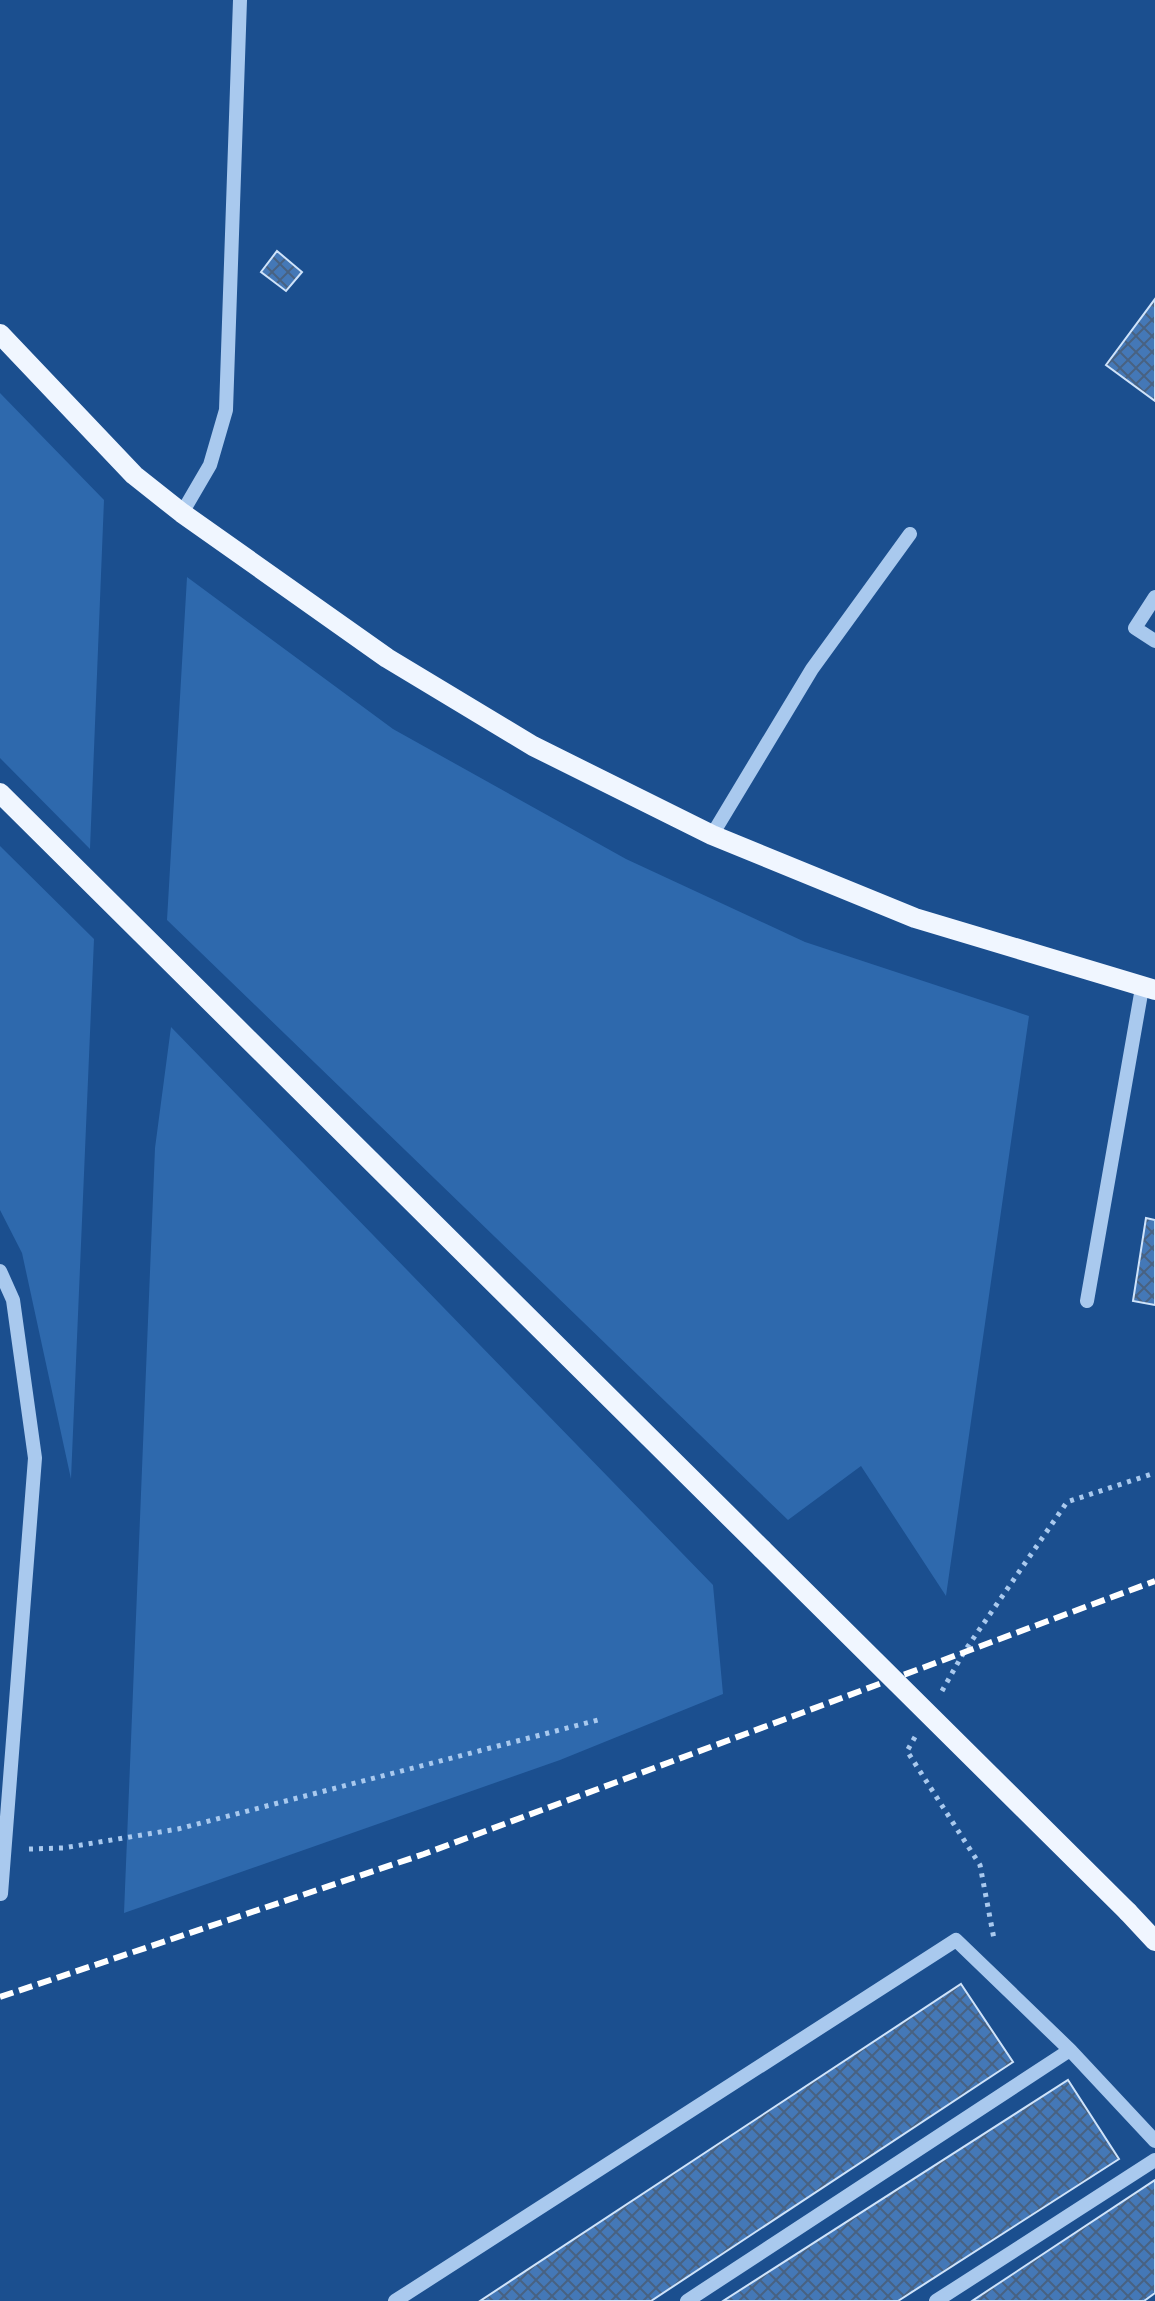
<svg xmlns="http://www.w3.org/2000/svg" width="1155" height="2301" font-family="Overpass,sans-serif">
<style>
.grass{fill:#2e69ad}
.building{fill:url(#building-cross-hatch);stroke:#cfe3fa;stroke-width:2}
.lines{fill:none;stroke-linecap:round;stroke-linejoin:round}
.path{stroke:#a9c9ee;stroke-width:5;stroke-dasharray:4 6;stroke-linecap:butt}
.minor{stroke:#a9c9ee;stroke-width:14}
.major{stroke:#f0f6ff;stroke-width:20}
.rail{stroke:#fff;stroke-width:6;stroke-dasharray:14 6;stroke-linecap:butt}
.major-bridge{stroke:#f0f6ff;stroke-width:20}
</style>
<defs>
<pattern id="building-cross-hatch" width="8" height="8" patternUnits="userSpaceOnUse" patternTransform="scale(2)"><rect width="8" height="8" fill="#4478b7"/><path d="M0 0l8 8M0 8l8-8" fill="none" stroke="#486282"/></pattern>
</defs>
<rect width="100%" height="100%" fill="#1b4f8f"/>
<!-- grass -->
<path class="grass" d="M 0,393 L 104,500 L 90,849 L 0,758 Z
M 187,577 L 393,729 L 626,859 L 805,942 L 1029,1016 L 946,1596 L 861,1466 L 788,1520 L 167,920 Z
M 0,846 L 94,939 L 71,1479 L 22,1253 L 0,1210 Z
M 171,1027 L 713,1585 L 723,1694 L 560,1760 L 124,1913 L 155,1148 Z"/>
<!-- building -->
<path class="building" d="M 277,251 L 302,272 L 286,291 L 261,272 Z
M 1155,299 L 1155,401 L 1106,365 Z
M 1146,1218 L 1155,1220 L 1155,1305 L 1133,1301 Z
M 961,1984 L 1013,2062 L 651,2301 L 480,2301 Z
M 1068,2080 L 1119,2159 L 898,2301 L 723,2301 Z
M 1155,2180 L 1155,2293 L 1144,2301 L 972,2301 Z"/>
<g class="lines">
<!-- path -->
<path class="path" d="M 942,1691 L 964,1652 L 1067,1502 L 1155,1473
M 915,1737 L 907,1751 L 980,1865 L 994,1939
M 29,1849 L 63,1848 L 178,1829 L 602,1719"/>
<!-- minor -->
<path class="minor" d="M 182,513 L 210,465 L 226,410 L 240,0
M 1155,597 L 1135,628 L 1155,641
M 712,835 L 812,669 L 910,534
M 0,1271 L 13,1300 L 35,1458 L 1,1894
M 1087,1301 L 1142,988
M 395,2301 L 956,1940 L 1070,2050 L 1155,2141
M 687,2301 L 1070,2050
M 936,2301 L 1155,2160"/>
<!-- major -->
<path class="major" d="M 0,334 L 134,475 L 182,513 L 387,658 L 533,746 L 712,835 L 915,918 L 1155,990
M 0,793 L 762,1549
M 1128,1912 L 1155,1941"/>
<!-- rail -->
<path class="rail" d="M 0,1997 L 424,1854 L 1155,1581"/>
<!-- major-bridge -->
<path class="major-bridge" d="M 762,1549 L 1128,1912"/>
</g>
</svg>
